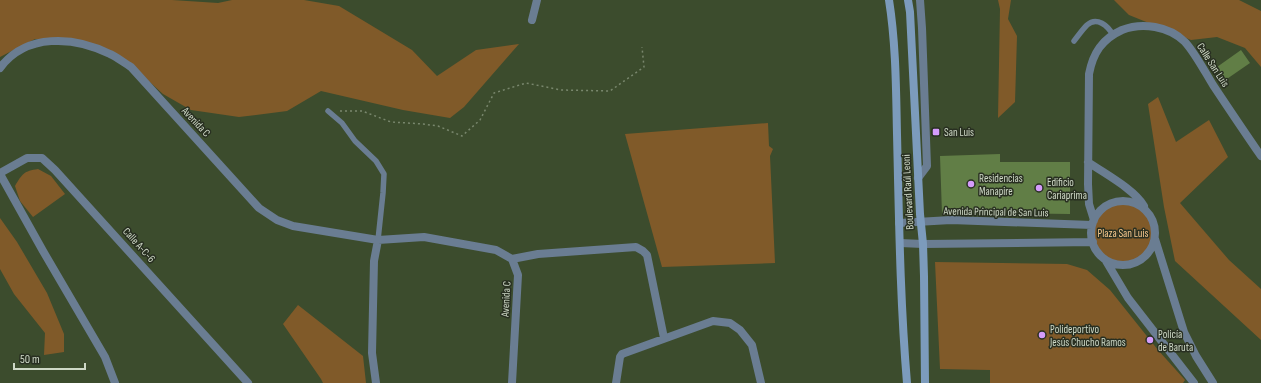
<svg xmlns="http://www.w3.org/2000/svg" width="1261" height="383" font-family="'Sofia Sans Condensed',sans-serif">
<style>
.green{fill:#805a29}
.building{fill:#617e46}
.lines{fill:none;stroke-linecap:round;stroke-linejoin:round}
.path{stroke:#79876d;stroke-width:1.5;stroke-dasharray:2 3;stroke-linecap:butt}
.service{stroke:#6a7d92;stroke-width:5.5}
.minor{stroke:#6a7d92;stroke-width:8}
.secondary{stroke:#7c9bbc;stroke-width:8}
.poi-dot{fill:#d59cfb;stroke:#282f21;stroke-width:1.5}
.labels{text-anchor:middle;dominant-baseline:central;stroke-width:3;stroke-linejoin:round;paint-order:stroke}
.street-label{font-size:11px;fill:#ced8c6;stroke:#282f21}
.poi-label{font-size:11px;fill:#ced8c6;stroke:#282f21;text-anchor:start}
.park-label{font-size:11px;fill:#fbca8e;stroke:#282f21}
</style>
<rect width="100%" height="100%" fill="#3c4c2d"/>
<!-- green -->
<path class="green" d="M 0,0 L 172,0 L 218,3 L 232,0 L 304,0 L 339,6 L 412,50 L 437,76 L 476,50 L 519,44 L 464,107 L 450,118 L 403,110 L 321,91 L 287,111 L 239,117 L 191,110 L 163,94 L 132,66 L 71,39 L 35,39 L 0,57 Z
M 998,0 L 1011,0 L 1008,19 L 1017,36 L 1015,102 L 998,118 L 1000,9 Z
M 1114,0 L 1239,0 L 1261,11 L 1261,67 L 1245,48 L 1217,37 L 1191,40 L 1129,15 Z
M 1158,97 L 1176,142 L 1209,120 L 1228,157 L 1180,203 L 1229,260 L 1261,289 L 1261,340 L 1175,261 L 1164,207 L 1148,104 Z
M 768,123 L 769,146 L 773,149 L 770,156 L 775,263 L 662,267 L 625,134 Z
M 38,169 L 51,176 L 65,194 L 33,217 L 20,201 L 15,186 C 22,174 24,171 38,169 Z
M1091 233a32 32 0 1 1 64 0a32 32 0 1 1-64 0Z
M 0,218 L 17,242 L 47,293 L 64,334 L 64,352 L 44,355 L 45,333 L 14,294 L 0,269 Z
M 935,262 L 1067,264 L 1087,270 L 1110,290 L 1158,350 L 1185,380 L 1183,383 L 990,383 L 990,370 L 940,369 Z
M 298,305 L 363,356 L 366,383 L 323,383 L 321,379 L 283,324 Z"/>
<!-- building -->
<path class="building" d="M 1241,50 L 1250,63 L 1221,83 L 1215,75 L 1220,72 L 1217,67 Z
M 1000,154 L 1000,162 L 1070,162 L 1070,214 L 1001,213 L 942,214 L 940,156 Z"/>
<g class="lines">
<!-- path -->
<path class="path" d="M 340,111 L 362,111 L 391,122 L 423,124 L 438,126 L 462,136 L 480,120 L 494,93 L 526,83 L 561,90 L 610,91 L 644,67 L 642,47"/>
<!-- service -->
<path class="service" d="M 1074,41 C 1078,36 1082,30 1087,25 C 1097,16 1108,26 1113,35
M 328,111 L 342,123 L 355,141 L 376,161 L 384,174 L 383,193 L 378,240"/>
<!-- minor -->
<path class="minor" d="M 532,20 L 537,0
M 0,68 C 26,33 74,36 110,54 C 117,57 124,63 131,67 L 259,208 L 277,220 L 293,226 L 378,240
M 1088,162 C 1105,174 1134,189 1144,206
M 0,173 L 27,158 L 42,158 L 55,170 L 248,383
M 0,174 L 43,251 L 105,357 L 115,383
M 918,178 L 927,166 L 922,28 L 920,0
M1091 233a32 32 0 1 1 64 0a32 32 0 1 1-64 0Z
M 1094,220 L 1089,204 L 1088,184 L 1089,74 C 1093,53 1102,39 1122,30 C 1142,22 1169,26 1185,42 C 1195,53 1205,72 1213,85 C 1229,109 1245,133 1261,156
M 899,223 L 951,220 L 1092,225
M 1155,239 L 1184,332 L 1196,356 L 1213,383
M 900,243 L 923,244 L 1093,242
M 512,259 L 538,254 L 636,247 L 643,251 L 647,255 L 664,338
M 1106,261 L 1128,298 L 1194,383
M 376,383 L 372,353 L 374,261 L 378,240 L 424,237 L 496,250 L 512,259 L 518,275 L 512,383
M 616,383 L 620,357 L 622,354 L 713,321 L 730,323 L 740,330 L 752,345 L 761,383"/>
<!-- secondary -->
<path class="secondary" d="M 889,0 C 896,44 896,89 897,134 C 899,217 900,300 907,383
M 908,0 L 910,12 L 920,214 L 923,244 L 924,276 L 925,383"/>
</g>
<!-- markers -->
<g class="poi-dot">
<rect x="932" y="128" width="8" height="8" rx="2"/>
<circle cx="971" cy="184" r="4"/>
<circle cx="1039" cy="188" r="4"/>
<circle cx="1042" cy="335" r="4"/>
<circle cx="1150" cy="340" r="4"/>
</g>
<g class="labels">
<!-- street labels -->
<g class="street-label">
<text transform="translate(1213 65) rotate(57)">Calle San Luis</text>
<text transform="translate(196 122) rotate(47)">Avenida C</text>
<text transform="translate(908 192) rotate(-93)">Boulevard Raúl Leoni</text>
<text transform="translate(996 212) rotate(1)">Avenida Principal de San Luis</text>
<text transform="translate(139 245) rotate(48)">Calle A-C-6</text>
<text transform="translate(506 299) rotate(-87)">Avenida C</text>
</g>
<!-- poi labels -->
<g class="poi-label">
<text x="944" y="132">San Luis</text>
<text x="979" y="178">Residencias<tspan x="979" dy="13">Manapire</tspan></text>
<text x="1047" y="182">Edificio<tspan x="1047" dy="13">Cariaprima</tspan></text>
<text x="1050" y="329">Polideportivo<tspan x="1050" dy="13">Jesús Chucho Ramos</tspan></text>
<text x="1158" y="334">Policía<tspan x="1158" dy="13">de Baruta</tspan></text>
</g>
<!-- park labels -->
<g class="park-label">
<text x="1123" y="233">Plaza San Luis</text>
</g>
</g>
<!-- scale -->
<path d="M14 363v6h71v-6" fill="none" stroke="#ced8c6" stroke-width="2"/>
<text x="20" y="363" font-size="12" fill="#ced8c6" stroke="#282f21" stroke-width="3" paint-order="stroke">50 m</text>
</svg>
